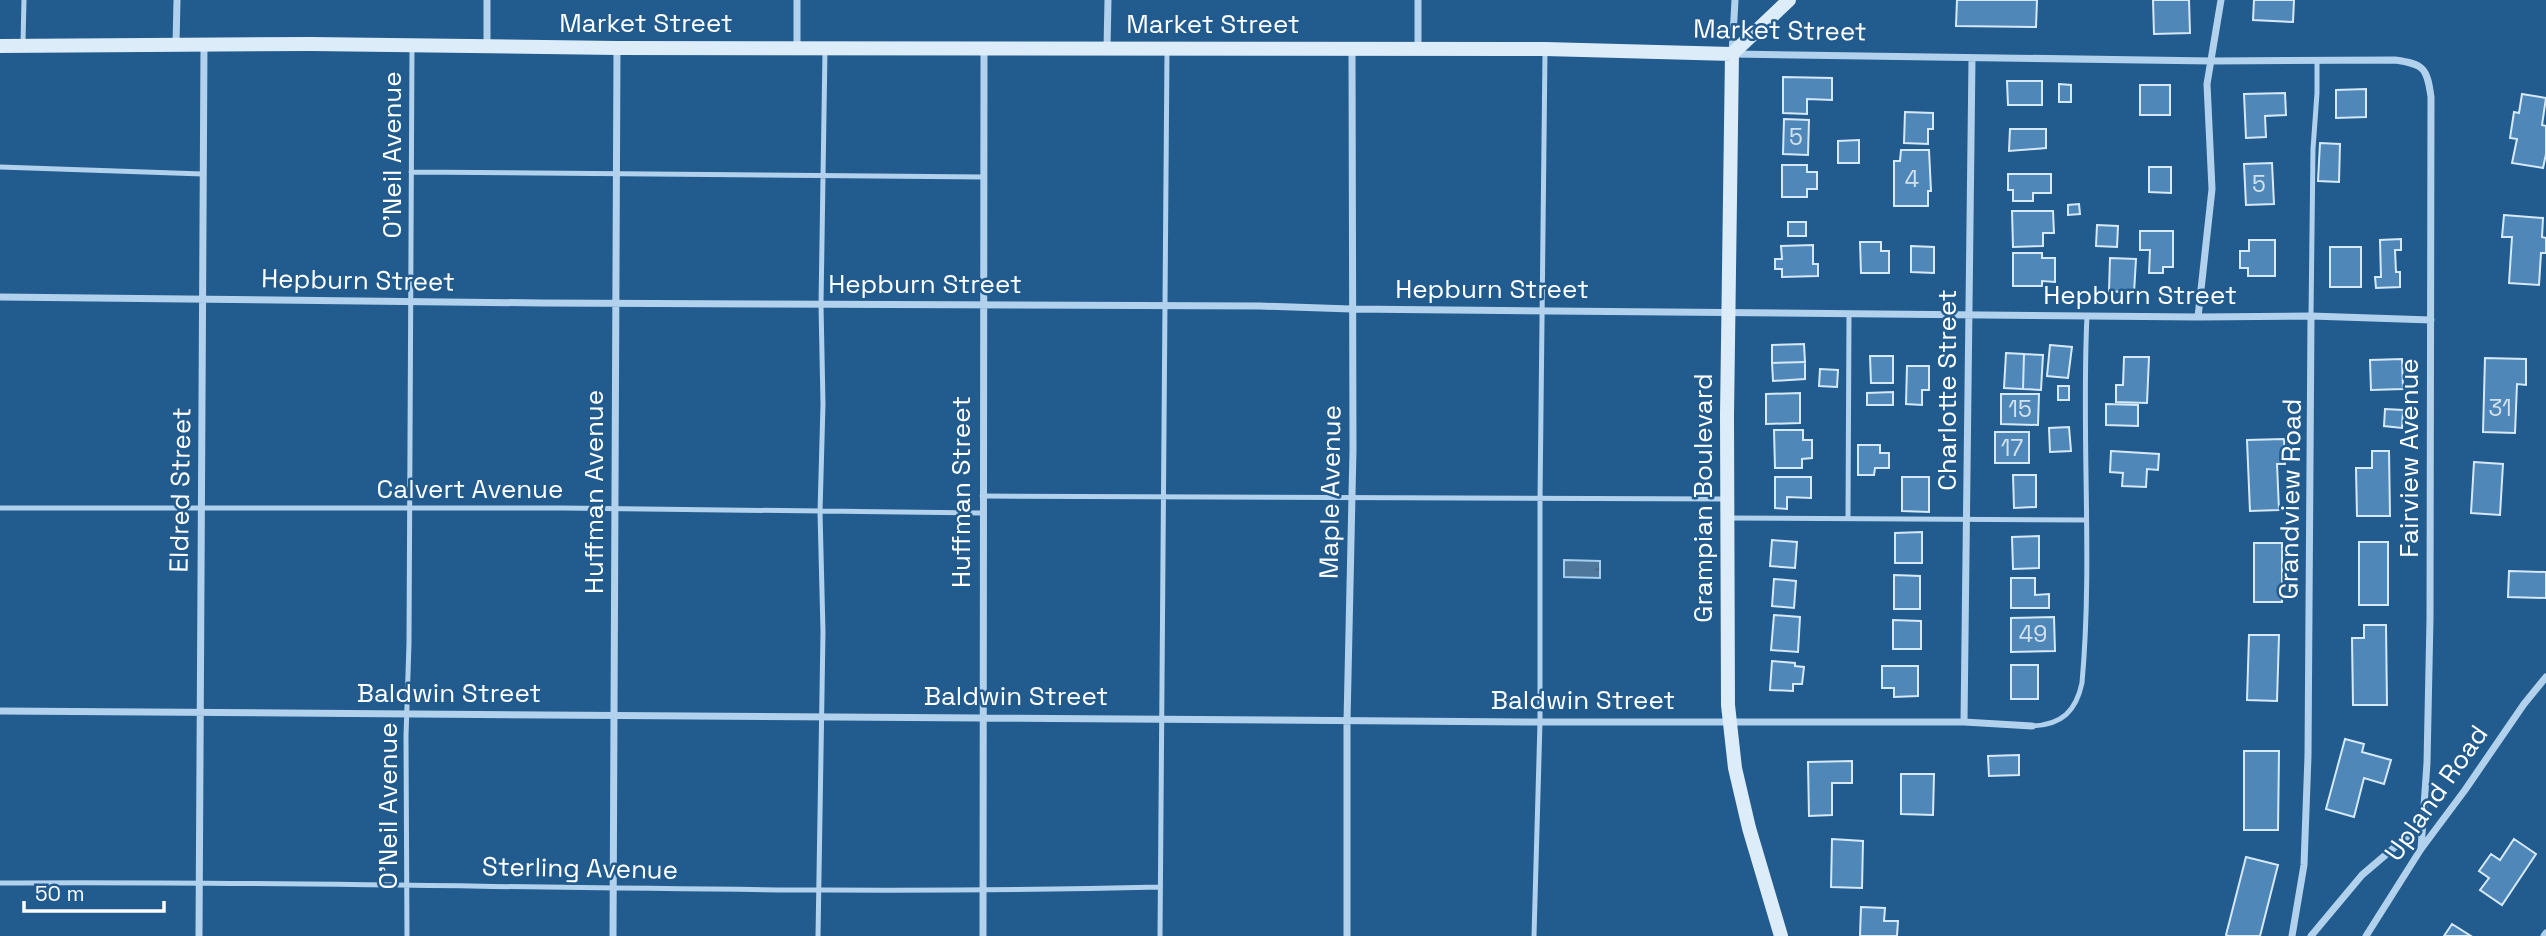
<svg xmlns="http://www.w3.org/2000/svg" width="2546" height="936" font-family="'Space Grotesk',sans-serif">
<style>
.water{fill:url(#water-ripples);stroke:#a5cded;stroke-width:2}
.building{fill:#4e87b8;stroke:#d6e9f9;stroke-width:2}
.lines{fill:none;stroke-linecap:round;stroke-linejoin:round}
.lane{stroke:#b1d1ec;stroke-width:5}
.street{stroke:#b1d1ec;stroke-width:7}
.secondary{stroke:#ddecf9;stroke-width:14}
.labels{text-anchor:middle;dominant-baseline:central;stroke-width:5;stroke-linejoin:round;paint-order:stroke}
.number-label{font-size:23px;fill:#d3e1ed}
.street-label{font-size:26px;fill:#fff;stroke:#225b8e}
</style>
<defs>
<pattern id="water-ripples" width="26" height="14" patternUnits="userSpaceOnUse" patternTransform="scale(1.75)"><rect width="26" height="14" fill="#4f779b"/><path d="M2 4q2-2 4 0t4 0M15 11q2-2 4 0t4 0" fill="none" stroke="#4d5f70"/></pattern>
</defs>
<rect width="100%" height="100%" fill="#225b8e"/>
<!-- water -->
<path class="water" d="M 1564,560 L 1600,561 L 1600,578 L 1564,577 Z"/>
<!-- building -->
<path class="building" d="M 1957,0 L 2037,0 L 2036,27 L 1956,26 Z
M 2153,0 L 2189,0 L 2190,33 L 2154,34 Z
M 2254,0 L 2294,0 L 2293,22 L 2253,20 Z
M 1783,77 L 1832,78 L 1832,100 L 1807,99 L 1807,114 L 1783,113 Z
M 2007,81 L 2042,81 L 2042,105 L 2008,105 Z
M 2059,84 L 2071,85 L 2071,102 L 2059,102 Z
M 2140,85 L 2170,85 L 2170,115 L 2140,115 Z
M 2366,89 L 2366,117 L 2336,118 L 2336,90 Z
M 2285,93 L 2286,115 L 2265,116 L 2266,137 L 2246,138 L 2244,94 Z
M 2522,94 L 2546,98 L 2542,125 L 2546,126 L 2546,154 L 2543,168 L 2512,163 L 2517,139 L 2510,138 L 2514,112 L 2519,113 Z
M 1905,112 L 1933,113 L 1933,129 L 1928,129 L 1928,144 L 1904,143 Z
M 1784,119 L 1809,120 L 1808,155 L 1783,154 Z
M 2010,129 L 2046,129 L 2046,148 L 2009,151 Z
M 1859,140 L 1859,163 L 1838,163 L 1838,141 Z
M 2320,143 L 2340,144 L 2339,182 L 2318,181 Z
M 1901,150 L 1929,150 L 1931,191 L 1928,191 L 1928,206 L 1894,206 L 1894,161 L 1900,161 Z
M 2272,163 L 2274,204 L 2246,205 L 2244,164 Z
M 1782,165 L 1807,165 L 1807,172 L 1817,172 L 1817,189 L 1807,189 L 1807,197 L 1782,197 Z
M 2149,167 L 2171,167 L 2171,193 L 2149,192 Z
M 2008,174 L 2051,174 L 2051,193 L 2033,193 L 2033,201 L 2013,201 L 2013,190 L 2008,190 Z
M 2079,204 L 2080,214 L 2068,215 L 2068,205 Z
M 2012,211 L 2053,211 L 2054,233 L 2043,233 L 2043,246 L 2013,247 Z
M 2504,215 L 2543,218 L 2542,237 L 2546,238 L 2546,253 L 2541,253 L 2539,285 L 2509,283 L 2512,237 L 2502,237 Z
M 1788,222 L 1806,222 L 1806,236 L 1788,236 Z
M 2097,225 L 2118,226 L 2117,247 L 2096,246 Z
M 2140,231 L 2173,231 L 2173,267 L 2163,267 L 2163,273 L 2149,273 L 2150,250 L 2140,250 Z
M 2401,239 L 2401,250 L 2395,250 L 2396,272 L 2400,272 L 2400,287 L 2376,288 L 2375,277 L 2381,277 L 2380,240 Z
M 2249,240 L 2275,240 L 2275,276 L 2248,276 L 2248,268 L 2240,268 L 2240,251 L 2249,251 Z
M 1860,242 L 1881,242 L 1881,251 L 1889,251 L 1889,273 L 1861,273 Z
M 1813,245 L 1813,264 L 1818,264 L 1818,276 L 1782,277 L 1782,269 L 1775,269 L 1775,259 L 1782,259 L 1781,246 Z
M 1911,246 L 1934,247 L 1934,273 L 1911,272 Z
M 2330,247 L 2361,247 L 2361,287 L 2330,287 Z
M 2013,253 L 2042,253 L 2042,258 L 2055,258 L 2055,282 L 2042,281 L 2042,286 L 2013,286 Z
M 2110,258 L 2136,259 L 2134,293 L 2109,291 Z
M 1804,344 L 1805,362 L 1772,363 L 1772,345 Z
M 2050,345 L 2072,347 L 2068,378 L 2047,376 Z
M 2006,353 L 2024,354 L 2023,389 L 2004,388 Z
M 2024,354 L 2043,355 L 2041,390 L 2023,389 Z
M 1870,356 L 1893,356 L 1893,383 L 1871,383 Z
M 2124,357 L 2149,357 L 2147,403 L 2116,402 L 2116,385 L 2123,385 Z
M 2485,358 L 2526,359 L 2526,385 L 2517,384 L 2515,433 L 2483,432 Z
M 2402,359 L 2403,389 L 2371,390 L 2370,360 Z
M 1805,362 L 1805,379 L 1773,381 L 1772,363 Z
M 1907,366 L 1929,366 L 1929,390 L 1922,390 L 1922,405 L 1906,404 Z
M 1820,369 L 1838,370 L 1837,387 L 1819,386 Z
M 2058,386 L 2069,386 L 2069,400 L 2058,400 Z
M 1893,392 L 1893,405 L 1867,405 L 1867,393 Z
M 1800,393 L 1800,423 L 1766,424 L 1766,394 Z
M 2001,394 L 2039,394 L 2038,425 L 2001,424 Z
M 2106,404 L 2138,405 L 2138,426 L 2106,425 Z
M 2385,409 L 2403,410 L 2402,428 L 2384,426 Z
M 2069,427 L 2071,451 L 2050,452 L 2049,428 Z
M 1774,430 L 1803,430 L 1803,440 L 1812,440 L 1812,458 L 1802,459 L 1802,468 L 1775,468 Z
M 1995,432 L 2029,432 L 2029,463 L 1995,463 Z
M 2284,439 L 2285,464 L 2277,464 L 2279,510 L 2250,511 L 2247,440 Z
M 1858,445 L 1880,445 L 1880,453 L 1889,453 L 1889,468 L 1875,468 L 1874,475 L 1858,475 Z
M 2111,451 L 2159,454 L 2158,470 L 2147,469 L 2146,487 L 2122,486 L 2123,473 L 2110,472 Z
M 2372,451 L 2389,451 L 2390,516 L 2357,516 L 2356,468 L 2372,468 Z
M 2474,462 L 2503,464 L 2500,515 L 2471,513 Z
M 2013,475 L 2036,475 L 2036,507 L 2014,508 Z
M 1775,477 L 1811,477 L 1811,498 L 1787,497 L 1787,509 L 1775,508 Z
M 1902,477 L 1929,477 L 1929,512 L 1902,511 Z
M 1922,532 L 1922,563 L 1895,563 L 1895,533 Z
M 2039,536 L 2039,568 L 2013,569 L 2012,537 Z
M 1772,540 L 1797,542 L 1795,568 L 1770,566 Z
M 2359,542 L 2388,542 L 2388,605 L 2359,605 Z
M 2254,543 L 2282,543 L 2282,602 L 2254,602 Z
M 2509,571 L 2546,572 L 2546,598 L 2508,597 Z
M 1894,575 L 1920,576 L 1920,609 L 1894,609 Z
M 2011,578 L 2035,578 L 2035,595 L 2049,594 L 2049,608 L 2011,608 Z
M 1774,579 L 1796,581 L 1794,608 L 1772,606 Z
M 1774,615 L 1800,617 L 1798,652 L 1771,650 Z
M 2054,617 L 2055,651 L 2011,652 L 2011,618 Z
M 1893,620 L 1921,621 L 1921,649 L 1893,649 Z
M 2364,625 L 2386,625 L 2387,705 L 2353,705 L 2352,638 L 2364,638 Z
M 2249,635 L 2279,635 L 2277,701 L 2247,700 Z
M 1772,661 L 1795,663 L 1795,666 L 1804,667 L 1802,684 L 1793,684 L 1793,691 L 1770,690 Z
M 2011,665 L 2038,665 L 2038,699 L 2011,699 Z
M 1882,666 L 1918,666 L 1918,696 L 1894,697 L 1894,688 L 1882,688 Z
M 2345,739 L 2364,744 L 2362,752 L 2391,760 L 2384,784 L 2364,778 L 2354,817 L 2326,809 Z
M 2244,751 L 2279,751 L 2278,830 L 2244,830 Z
M 2019,755 L 2019,775 L 1989,776 L 1988,756 Z
M 1852,761 L 1852,783 L 1832,783 L 1832,815 L 1809,816 L 1808,762 Z
M 1901,774 L 1934,774 L 1933,815 L 1901,814 Z
M 1832,839 L 1863,841 L 1862,888 L 1831,887 Z
M 2514,839 L 2536,854 L 2502,905 L 2480,890 L 2489,878 L 2479,871 L 2491,854 L 2500,860 Z
M 2246,857 L 2278,865 L 2260,936 L 2228,936 L 2226,935 Z
M 1861,907 L 1885,908 L 1884,921 L 1898,921 L 1897,936 L 1860,936 Z
M 2452,924 L 2471,936 L 2444,936 Z"/>
<g class="lines">
<!-- lane -->
<path class="lane" d="M 23,43 L 24,0
M 0,167 L 203,174
M 411,172 L 984,177
M 2311,316 L 2313,149 L 2317,93 L 2317,61
M 982,496 L 1728,499
M 0,508 L 563,508 L 982,513
M 1729,518 L 2086,520
M 1848,518 L 1849,314
M 2032,726 C 2062,725 2076,711 2082,683 C 2093,561 2081,438 2087,316
M 0,883 C 386,880 773,897 1159,887
M 407,936 L 406,736 L 409,643 L 412,46
M 818,936 L 823,632 L 820,512 L 823,404 L 821,305 L 825,50
M 1160,936 L 1167,51
M 1534,936 L 1540,722 L 1540,500 L 1545,52"/>
<!-- street -->
<path class="street" d="M 1418,0 L 1418,48
M 1735,0 L 1732,54 L 2212,61 L 2395,60 C 2424,64 2427,68 2431,97 L 2430,619 L 2427,763 L 2421,849
M 176,45 L 177,0
M 487,47 L 487,0
M 797,47 L 797,0
M 1107,48 L 1108,0
M 0,297 L 542,303 L 1260,306 L 1351,309 L 2198,317 L 2311,316 L 2431,320
M 2198,317 L 2212,189 L 2207,84 L 2221,0
M 0,711 L 1540,722 L 1964,722 L 2032,726
M 1964,722 L 1972,58
M 199,936 L 204,45
M 613,936 L 617,48
M 983,936 L 984,48
M 1347,936 L 1347,721 L 1353,450 L 1352,49
M 2292,936 L 2304,865 L 2308,756 L 2311,316
M 2311,936 L 2362,875 L 2423,823
M 2366,936 L 2421,849 L 2465,790 L 2524,704 L 2546,677
M 2544,936 L 2546,933"/>
<!-- secondary -->
<path class="secondary" d="M 0,46 L 311,44 L 617,48 L 1545,49 L 1732,54
M 1732,54 L 1727,415 L 1728,705 L 1735,768 L 1749,828 L 1781,936
M 1732,54 L 1789,0"/>
</g>
<g class="labels">
<!-- number labels -->
<g class="number-label">
<text x="1796" y="137">5</text>
<text x="1912" y="179">4</text>
<text x="2259" y="184">5</text>
<text x="2500" y="408">31</text>
<text x="2020" y="409">15</text>
<text x="2012" y="448">17</text>
<text x="2033" y="634">49</text>
</g>
<!-- street labels -->
<g class="street-label">
<text x="646" y="23">Market Street</text>
<text x="1213" y="24">Market Street</text>
<text transform="translate(1780 30) rotate(1)">Market Street</text>
<text transform="translate(392 155) rotate(-90)">O'Neil Avenue</text>
<text transform="translate(358 280) rotate(1)">Hepburn Street</text>
<text x="925" y="284">Hepburn Street</text>
<text x="1492" y="289">Hepburn Street</text>
<text x="2140" y="295">Hepburn Street</text>
<text transform="translate(1947 390) rotate(-90)">Charlotte Street</text>
<text transform="translate(2409 458) rotate(-90)">Fairview Avenue</text>
<text x="470" y="489">Calvert Avenue</text>
<text transform="translate(180 490) rotate(-89)">Eldred Street</text>
<text transform="translate(594 492) rotate(-90)">Huffman Avenue</text>
<text transform="translate(961 492) rotate(-90)">Huffman Street</text>
<text transform="translate(1330 492) rotate(-89)">Maple Avenue</text>
<text transform="translate(1703 498) rotate(-90)">Grampian Boulevard</text>
<text transform="translate(2290 499) rotate(-89)">Grandview Road</text>
<text x="449" y="693">Baldwin Street</text>
<text x="1016" y="696">Baldwin Street</text>
<text x="1583" y="700">Baldwin Street</text>
<text transform="translate(2436 793) rotate(-55)">Upland Road</text>
<text transform="translate(388 806) rotate(-90)">O'Neil Avenue</text>
<text transform="translate(580 868) rotate(1)">Sterling Avenue</text>
</g>
</g>
<!-- scale -->
<path d="M24 901v10h140v-10" fill="none" stroke="#ffffff" stroke-width="3.5"/>
<text x="35" y="901" font-size="21" fill="#ffffff" stroke="#225b8e" stroke-width="5" paint-order="stroke">50 m</text>
</svg>
